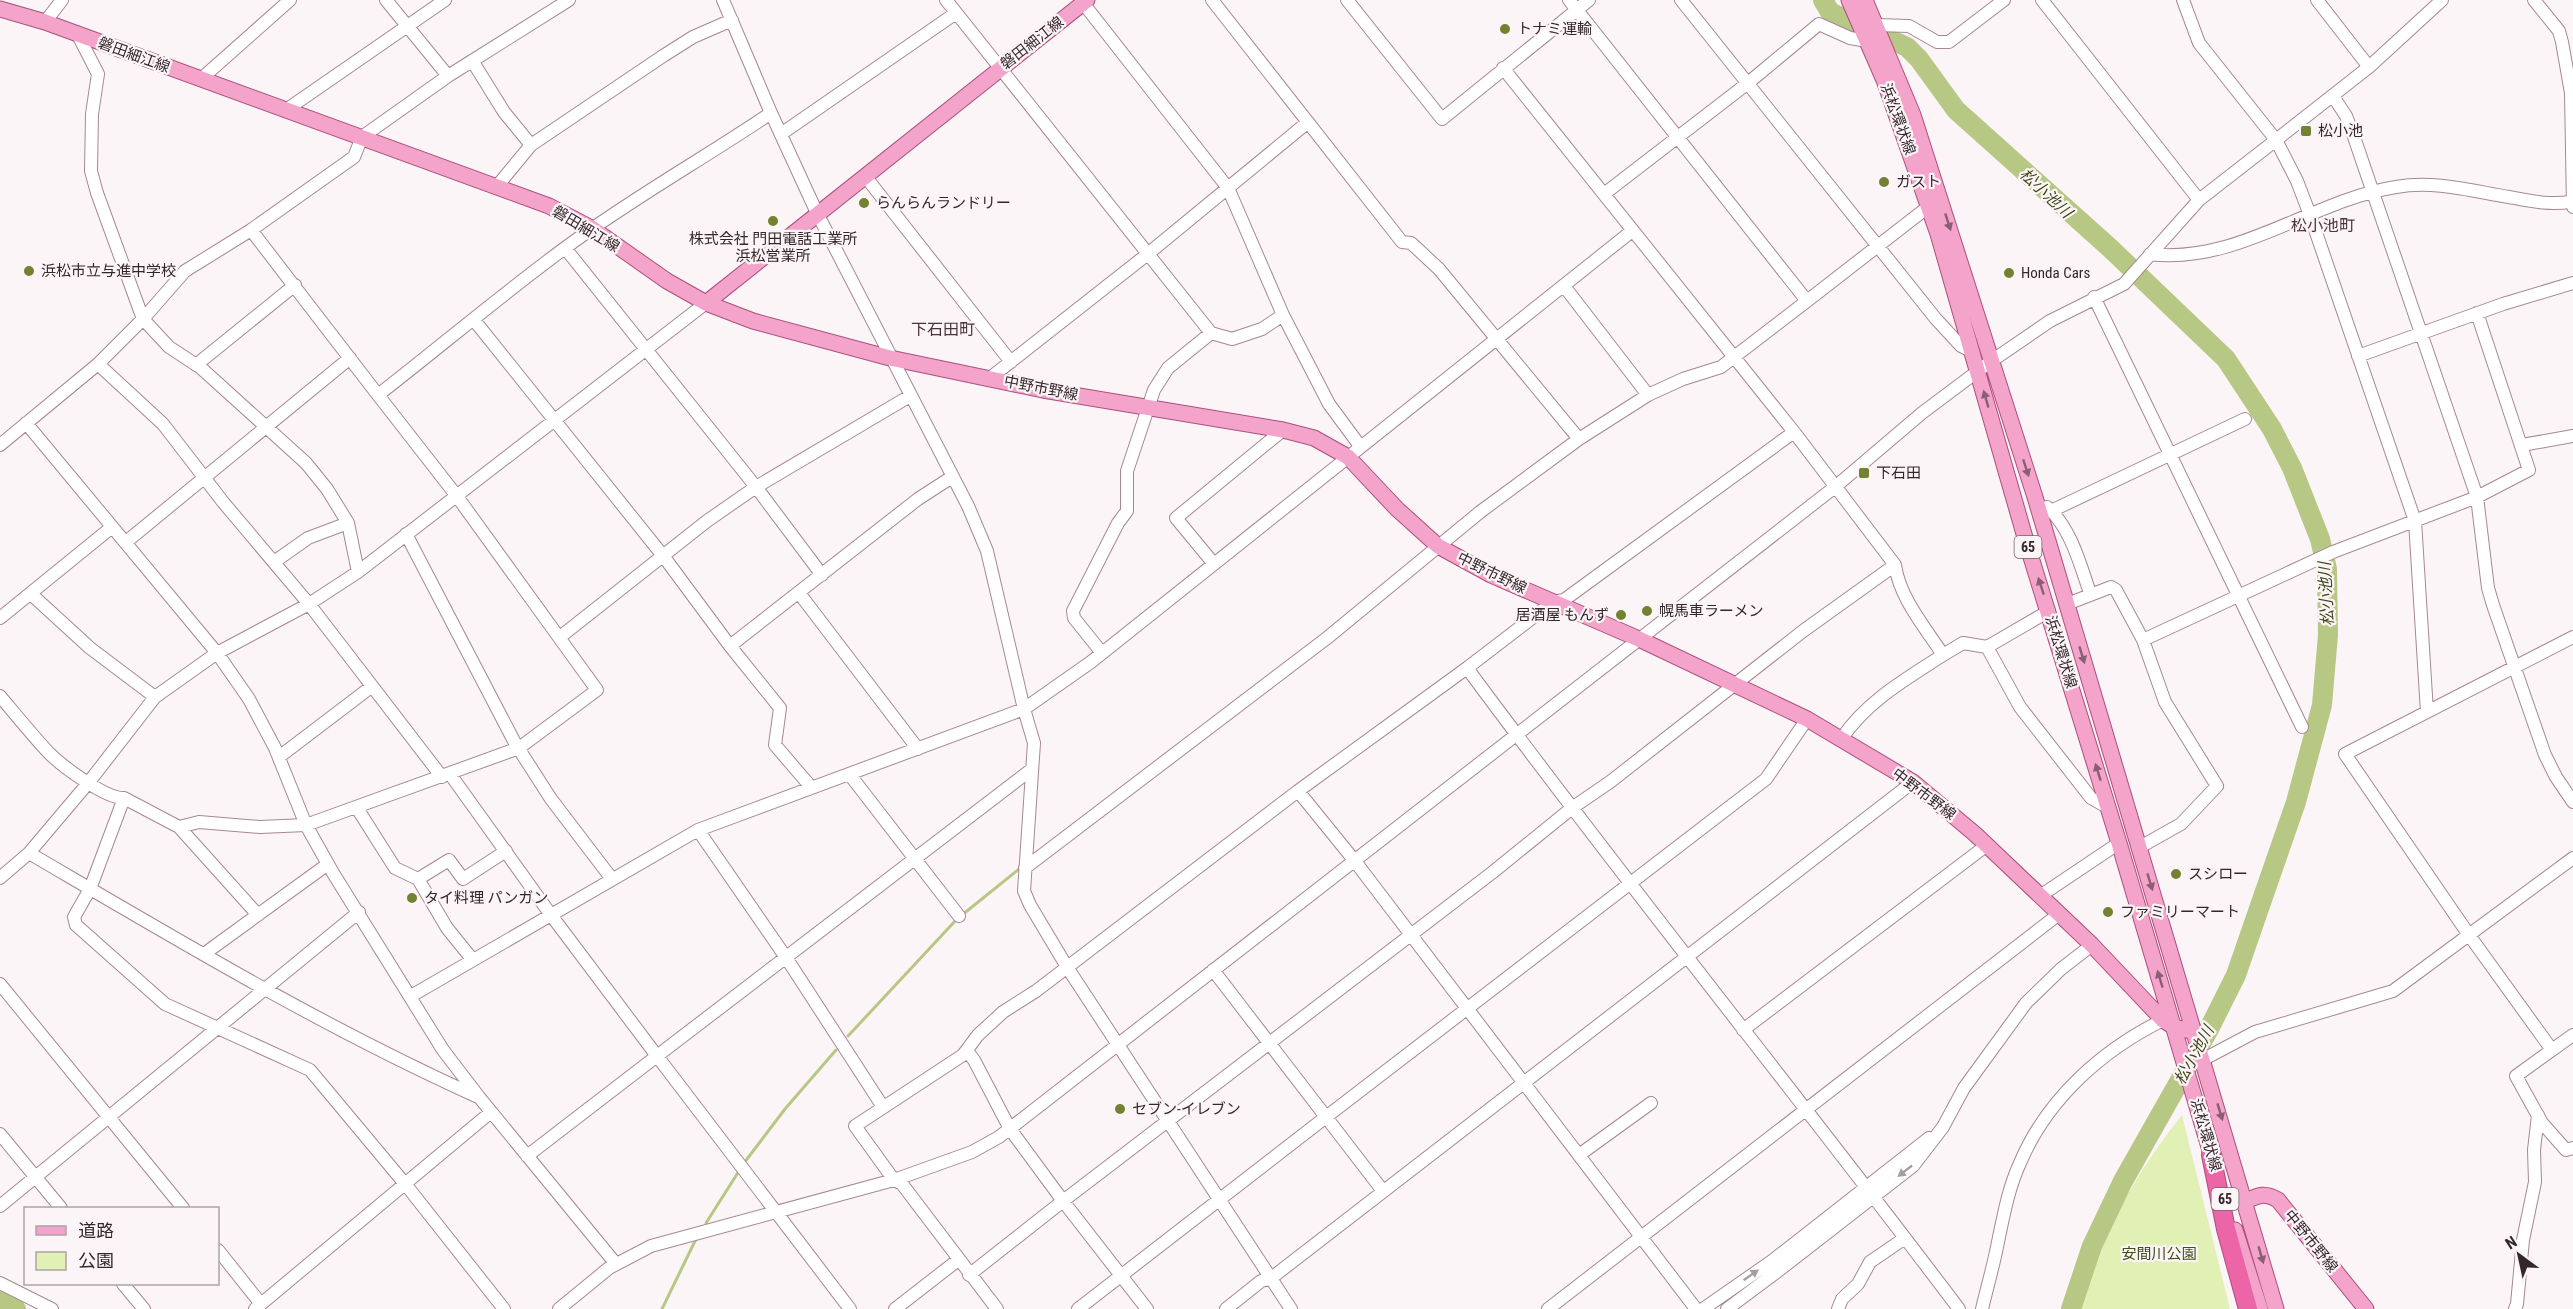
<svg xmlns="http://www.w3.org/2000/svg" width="2573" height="1309" font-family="'Roboto Condensed','Noto Sans JP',sans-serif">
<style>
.green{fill:#e1f0b5}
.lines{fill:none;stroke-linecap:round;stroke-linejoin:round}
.stream{stroke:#b7c784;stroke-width:3}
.river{stroke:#b7c784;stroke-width:20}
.minor-casing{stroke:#a68793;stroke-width:14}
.major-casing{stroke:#ac4f7b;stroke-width:17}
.highway-casing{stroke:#ac4f7b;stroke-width:20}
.minor{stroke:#fff;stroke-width:12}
.major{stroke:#f4a3ca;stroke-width:15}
.highway{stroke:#ec65a6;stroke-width:18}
.oneway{fill:#8a5f73}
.oneway2{fill:#a49ea0}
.poi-dot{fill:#728230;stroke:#fcf5f7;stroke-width:2}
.labels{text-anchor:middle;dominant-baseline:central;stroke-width:4.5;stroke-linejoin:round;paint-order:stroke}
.shield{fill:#fcf5f7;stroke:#706569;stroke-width:1.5}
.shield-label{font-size:14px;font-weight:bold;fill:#34272c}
.poi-label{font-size:15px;fill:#34272c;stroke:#fcf5f7;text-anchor:start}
.street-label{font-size:15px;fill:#34272c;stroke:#fcf5f7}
.park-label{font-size:15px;fill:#434d1c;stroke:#fcf5f7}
.water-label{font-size:16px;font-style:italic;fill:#3e4715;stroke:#fcf5f7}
.neighbourhood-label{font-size:16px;fill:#4c323c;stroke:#fcf5f7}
</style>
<rect width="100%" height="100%" fill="#fcf5f7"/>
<!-- green -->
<path class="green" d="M 2182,1115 L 2230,1309 L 2078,1309 C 2100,1238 2135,1173 2182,1115 Z"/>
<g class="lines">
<!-- stream -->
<path class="stream" d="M 962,915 L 1019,869
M 848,1036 L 957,919
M 744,1163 L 785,1109 L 836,1050
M 706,1223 L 739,1171
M 662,1309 L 696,1239"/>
<!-- river -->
<path class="river" d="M 1823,0 L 1830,12 L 1907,47 L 1919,59 L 1956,110 L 2110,248 L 2226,359 L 2272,429 L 2292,468 L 2320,539 L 2327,569 L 2328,635 L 2322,705 L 2296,802 L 2255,920 L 2236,975 L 2209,1029 L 2123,1181 L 2092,1246 L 2071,1309
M 0,1301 L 16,1309"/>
<defs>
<path id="minor" d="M 386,0 L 448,76
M 723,0 L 771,113 L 817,213 L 968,506 L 987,551 L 1024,709 L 1034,743 L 1024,891 L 1030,905 L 1067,967 L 1291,1309
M 946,0 L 1211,333 L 1168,368 L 1154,390 L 1127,471 L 1127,511 L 1118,523 L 1073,611 L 1074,618 L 1102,653
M 1212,0 L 1402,242 L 1411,243 L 1439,269 L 1579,439 L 1648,395 L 1683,379 L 1721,367 L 1807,301 L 1569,0
M 1347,0 L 1442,119 L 1589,0
M 1681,0 L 1936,319 L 1961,346 L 1971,351
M 2042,0 L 2199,200
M 2183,0 L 2199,43 L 2276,140 L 2369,67 L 2442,0
M 2317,0 L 2369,67
M 2534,0 L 2559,31 L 2562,42 L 2571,93 L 2573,207
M 1083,3 L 1228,188 L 1283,315 L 1329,404 L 1360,446
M 45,22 L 62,0
M 1877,25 L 1909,26 L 1937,42 L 1949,42 L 2004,0
M 78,35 L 98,74 L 92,114 L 91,171 L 97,193 L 143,319 L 169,347 L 201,368 L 306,463 L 327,489 L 348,523 L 358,572
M 473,62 L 504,112 L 531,145
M 201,79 L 290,0
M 2333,96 L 2346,116 L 2353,134 L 2477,497 L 2488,588 L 2493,605 L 2545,755 L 2556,777 L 2573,802
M 286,110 L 445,0
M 781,134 L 956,13
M 865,176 L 1011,362
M 498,185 L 531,145 L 663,56 L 693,37 L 732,20
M 1604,194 L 1748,83 L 1819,24 L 1850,38 L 1868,41
M 251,230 L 378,395
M 565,248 L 756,487 L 822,575
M 2150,254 C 2237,265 2312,200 2396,187 C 2434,180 2472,191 2509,197 C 2530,201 2552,206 2573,201
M 1564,286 L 1648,395
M 2094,297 L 2302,727
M 1807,301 L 1928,207
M 474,320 L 664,557 L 730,646 L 918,499 L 952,477
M 1211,333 L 1232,339 L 1262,329 L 1283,315
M 2358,356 L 2503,304 L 2573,283
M 98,364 L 163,424 L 223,502 L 309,604 L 442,777
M 196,365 L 295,285
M 990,378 L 1149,253 L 1308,122
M 26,423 L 217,653 L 249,699 L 275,748 L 306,825 L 333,873 L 443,1050 L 479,1097 L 616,1264
M 0,445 L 98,364 L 143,319 L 185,271 L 251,230 L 354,157 L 362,137 L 448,76 L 569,0
M 2522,445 L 2573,436
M 2047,507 C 2071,528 2080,564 2090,593
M 2051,511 L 2245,419
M 406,534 L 515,743 L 551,799 L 612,879
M 126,542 L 350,358
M 274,562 L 308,538 L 348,523
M 1214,564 L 1176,518 L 1283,430
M 799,593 L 918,749
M 31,594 L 90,648 L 155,697
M 2067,604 L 2111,587 L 2116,590 L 2143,640 L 2165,702 L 2217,786 L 2181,824 L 2140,847
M 0,618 L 112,527
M 560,637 L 707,521 L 756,487 L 910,396
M 2573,637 L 2345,754 L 2469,935 L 2552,1050 L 2573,1035
M 2143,640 L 2333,552 L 2477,497 L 2529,470 L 2477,313
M 730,646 L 780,708 L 775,745 L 811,787
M 1987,647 L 2020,707 L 2091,798 L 2109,808
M 1943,655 L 1963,643 L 1987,647 L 2049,611
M 1467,668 C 1627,885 1797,1094 1959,1309
M 0,696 C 16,715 32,735 49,753 C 62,766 106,799 124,798 L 179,827 L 199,822 L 260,827 L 306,825 L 519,748 L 597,690 L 456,495 L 378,395 C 441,346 501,295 565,248 C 631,199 703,159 771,113
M 1842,738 C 1867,701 1906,679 1943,655 C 1925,627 1900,599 1895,565
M 279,757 L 371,687
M 450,774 L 551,915 L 657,1056 L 1032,769
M 850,775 L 959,916
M 1298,791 L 1354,860 L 1696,1309
M 124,798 L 90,889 L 74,917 L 76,925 L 165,1004 L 310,1070 L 406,1185 L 504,1309
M 357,808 L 395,868 L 418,879 L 447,928 L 472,959
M 179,827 L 258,915
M 698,830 L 787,959 L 883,1107
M 29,853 C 176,939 321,1026 476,1096
M 1025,868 L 1327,638 L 1480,512 L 1579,439
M 0,878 L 29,853 L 89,782 L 155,697 L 217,653 L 309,604 L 358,572 L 706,303
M 418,879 L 449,860 L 463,879 L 506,851
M 2040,896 L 2119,843
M 204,954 L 328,864
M 0,984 L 183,1208
M 411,996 L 698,830 L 1024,709 L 1091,662 L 1632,231
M 1743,1030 L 1987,845
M 2552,1050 L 2516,1076 L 2542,1123 L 2566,1150 L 2573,1148
M 967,1051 L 974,1060 L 1010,1129 L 1063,1201 L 1493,872 L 1572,808 L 1610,782 L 1803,631 L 1895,565 L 1794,432 L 1503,68
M 2204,1059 L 2255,1032 L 2393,991 L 2573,858
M 0,1134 L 61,1208
M 1579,1155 L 1651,1103
M 527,1156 L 657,1056 L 850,1309
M 1383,1191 L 1326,1117 L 1766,779 L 1807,719
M 0,1206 L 359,912
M 218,1250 L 261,1304
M 969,1275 L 1063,1201 L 1147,1309
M 0,1283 L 52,1309
M 123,1284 L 144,1309
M 255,1309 L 491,1112
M 559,1309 L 609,1268 L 651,1246 L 894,1180 L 972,1152 L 999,1137 L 1835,487 L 1922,413 L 1990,362 L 2050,321 L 2124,284 L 2199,200 L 2276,140 L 2297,181 L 2310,215 L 2415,521 L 2427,712
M 895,1309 L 958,1260
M 997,1309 L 902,1184 L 894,1180 L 855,1126 L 963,1055 L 978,1035 L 1003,1012 L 1036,991 L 1298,791 L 1467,668 L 1553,602 L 1564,600 L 1794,432
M 1078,1309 L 1326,1117 L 1213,970
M 1226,1309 L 1261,1281 L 1270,1279 L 1913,782
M 1548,1309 L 2059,914
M 1703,1309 L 1772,1261 L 1929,1138
M 1727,1309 L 1778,1271 L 1913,1166 L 1943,1127 L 1964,1088 L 2026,1003 L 2061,969 L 2092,945
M 1838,1309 L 1842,1299 L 1858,1284 L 1870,1262 L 1905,1238
M 1982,1309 C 1987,1288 1993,1267 1997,1247 C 2003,1218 2008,1189 2020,1163 C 2047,1099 2102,1050 2163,1020
M 2515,1309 L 2517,1304 L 2523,1240 L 2535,1182 L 2534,1150 L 2538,1115"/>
<path id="major" d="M 1849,0 L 1884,80 L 1938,234 L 2026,541 L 2119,843 L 2214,1164
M 1865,0 L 1913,115 L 2035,497 L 2276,1309
M 0,9 L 45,22 L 549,206 L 593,229 L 667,281 L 706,303 L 753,321 L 890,358 L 1043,390 L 1283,430 L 1314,438 L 1348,457 L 1397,509 L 1438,546 L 1491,575 L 1639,639 L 1807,719 L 1913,782 L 1975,834 L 2092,945 L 2163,1020 L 2174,1027 L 2195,1032
M 706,303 L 1087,0
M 2246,1201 C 2259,1195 2265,1192 2278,1200 L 2366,1309
M 2235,1230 L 2260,1309"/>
<path id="highway" d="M 2211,1155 L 2226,1229 L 2248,1309"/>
</defs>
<!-- minor casing -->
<use href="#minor" class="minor-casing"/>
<!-- major casing -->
<use href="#major" class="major-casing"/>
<!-- highway casing -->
<use href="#highway" class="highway-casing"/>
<!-- minor -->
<use href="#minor" class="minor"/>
<!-- major -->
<use href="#major" class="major"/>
<!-- highway -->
<use href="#highway" class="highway"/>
</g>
<!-- one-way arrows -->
<defs><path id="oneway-solid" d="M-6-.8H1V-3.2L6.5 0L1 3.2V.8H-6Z" transform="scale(1.5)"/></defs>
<g class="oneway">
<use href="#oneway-solid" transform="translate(1948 222) rotate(72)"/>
<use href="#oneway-solid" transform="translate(1986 399) rotate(-106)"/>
<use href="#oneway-solid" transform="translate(2026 468) rotate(72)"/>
<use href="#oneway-solid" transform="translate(2041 586) rotate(-108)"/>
<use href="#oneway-solid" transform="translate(2082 655) rotate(73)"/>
<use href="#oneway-solid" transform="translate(2098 772) rotate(-107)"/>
<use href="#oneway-solid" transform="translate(2150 882) rotate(73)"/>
<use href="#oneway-solid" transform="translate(2160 979) rotate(-107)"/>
<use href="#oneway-solid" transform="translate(2220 1112) rotate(73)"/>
<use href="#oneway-solid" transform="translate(2261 1255) rotate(74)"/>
</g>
<g class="oneway2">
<use href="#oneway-solid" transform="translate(1905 1171) rotate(142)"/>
<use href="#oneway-solid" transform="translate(1751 1275) rotate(-35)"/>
</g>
<!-- markers -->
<g class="poi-dot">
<circle cx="1505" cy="29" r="6"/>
<rect x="2300" y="125" width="12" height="12" rx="3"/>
<circle cx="1884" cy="182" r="6"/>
<circle cx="864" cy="203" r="6"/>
<circle cx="773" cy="221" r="6"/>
<circle cx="29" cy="271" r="6"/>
<circle cx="2009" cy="273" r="6"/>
<rect x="1858" y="467" width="12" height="12" rx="3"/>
<circle cx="1647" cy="611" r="6"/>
<circle cx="1621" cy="615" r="6"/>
<circle cx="2176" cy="874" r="6"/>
<circle cx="412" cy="898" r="6"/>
<circle cx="2108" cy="912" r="6"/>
<circle cx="1120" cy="1109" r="6"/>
</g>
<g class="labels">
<!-- shield labels -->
<g class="shield">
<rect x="2014.5" y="536" width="27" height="22" rx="4.5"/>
<rect x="2211.5" y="1188" width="27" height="22" rx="4.5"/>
</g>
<g class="shield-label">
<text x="2028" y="547">65</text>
<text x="2225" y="1199">65</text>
</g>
<!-- poi labels -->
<g class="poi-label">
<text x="1517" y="29">トナミ運輸</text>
<text x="2318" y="131">松小池</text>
<text x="1896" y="182">ガスト</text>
<text x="876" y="203">らんらんランドリー</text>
<text x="773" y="239" text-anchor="middle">株式会社 門田電話工業所<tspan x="773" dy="17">浜松営業所</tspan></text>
<text x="41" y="271">浜松市立与進中学校</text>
<text x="2021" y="273">Honda Cars</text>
<text x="1876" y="473">下石田</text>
<text x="1659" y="611">幌馬車ラーメン</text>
<text x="1609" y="615" text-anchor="end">居酒屋 もんず</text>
<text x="2188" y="874">スシロー</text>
<text x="424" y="898">タイ料理 パンガン</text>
<text x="2120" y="912">ファミリーマート</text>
<text x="1132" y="1109">セブン-イレブン</text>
</g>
<!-- street labels -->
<g class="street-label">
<text transform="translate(1032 43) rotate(-38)">磐田細江線</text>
<text transform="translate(134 55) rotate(20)">磐田細江線</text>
<text transform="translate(1898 119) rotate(70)">浜松環状線</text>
<text transform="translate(586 229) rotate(31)">磐田細江線</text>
<text transform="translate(1041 388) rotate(11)">中野市野線</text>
<text transform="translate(1492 573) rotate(26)">中野市野線</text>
<text transform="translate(2061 652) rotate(73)">浜松環状線</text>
<text transform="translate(1924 794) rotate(37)">中野市野線</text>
<text transform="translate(2206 1135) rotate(74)">浜松環状線</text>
<text transform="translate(2311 1241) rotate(51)">中野市野線</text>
</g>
<!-- park labels -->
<g class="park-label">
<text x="2159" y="1254">安間川公園</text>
</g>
<!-- water labels -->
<g class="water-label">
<text transform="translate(2046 193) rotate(43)">松小池川</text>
<text transform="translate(2326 594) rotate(-93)">松小池川</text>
<text transform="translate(2194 1055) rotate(-61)">松小池川</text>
</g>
<!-- neighbourhood labels -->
<g class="neighbourhood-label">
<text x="2323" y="225">松小池町</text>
<text x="943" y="329">下石田町</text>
</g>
</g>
<!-- legend -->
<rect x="24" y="1207" width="195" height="78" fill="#fcf5f7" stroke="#aca3a6" stroke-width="1.5"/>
<rect x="36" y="1226" width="30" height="9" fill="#f4a3ca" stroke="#aca3a6" stroke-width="1.5"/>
<text x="78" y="1237" font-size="18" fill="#34272c">道路</text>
<rect x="36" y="1252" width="30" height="18" fill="#e1f0b5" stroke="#aca3a6" stroke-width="1.5"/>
<text x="78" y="1267" font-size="18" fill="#34272c">公園</text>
<!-- north arrow -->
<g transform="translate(2519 1255) rotate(327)" stroke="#fcf5f7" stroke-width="4.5" paint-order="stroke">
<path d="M0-4.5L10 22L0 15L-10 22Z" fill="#34272c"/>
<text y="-9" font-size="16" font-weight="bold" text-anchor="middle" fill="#34272c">N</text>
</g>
</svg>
